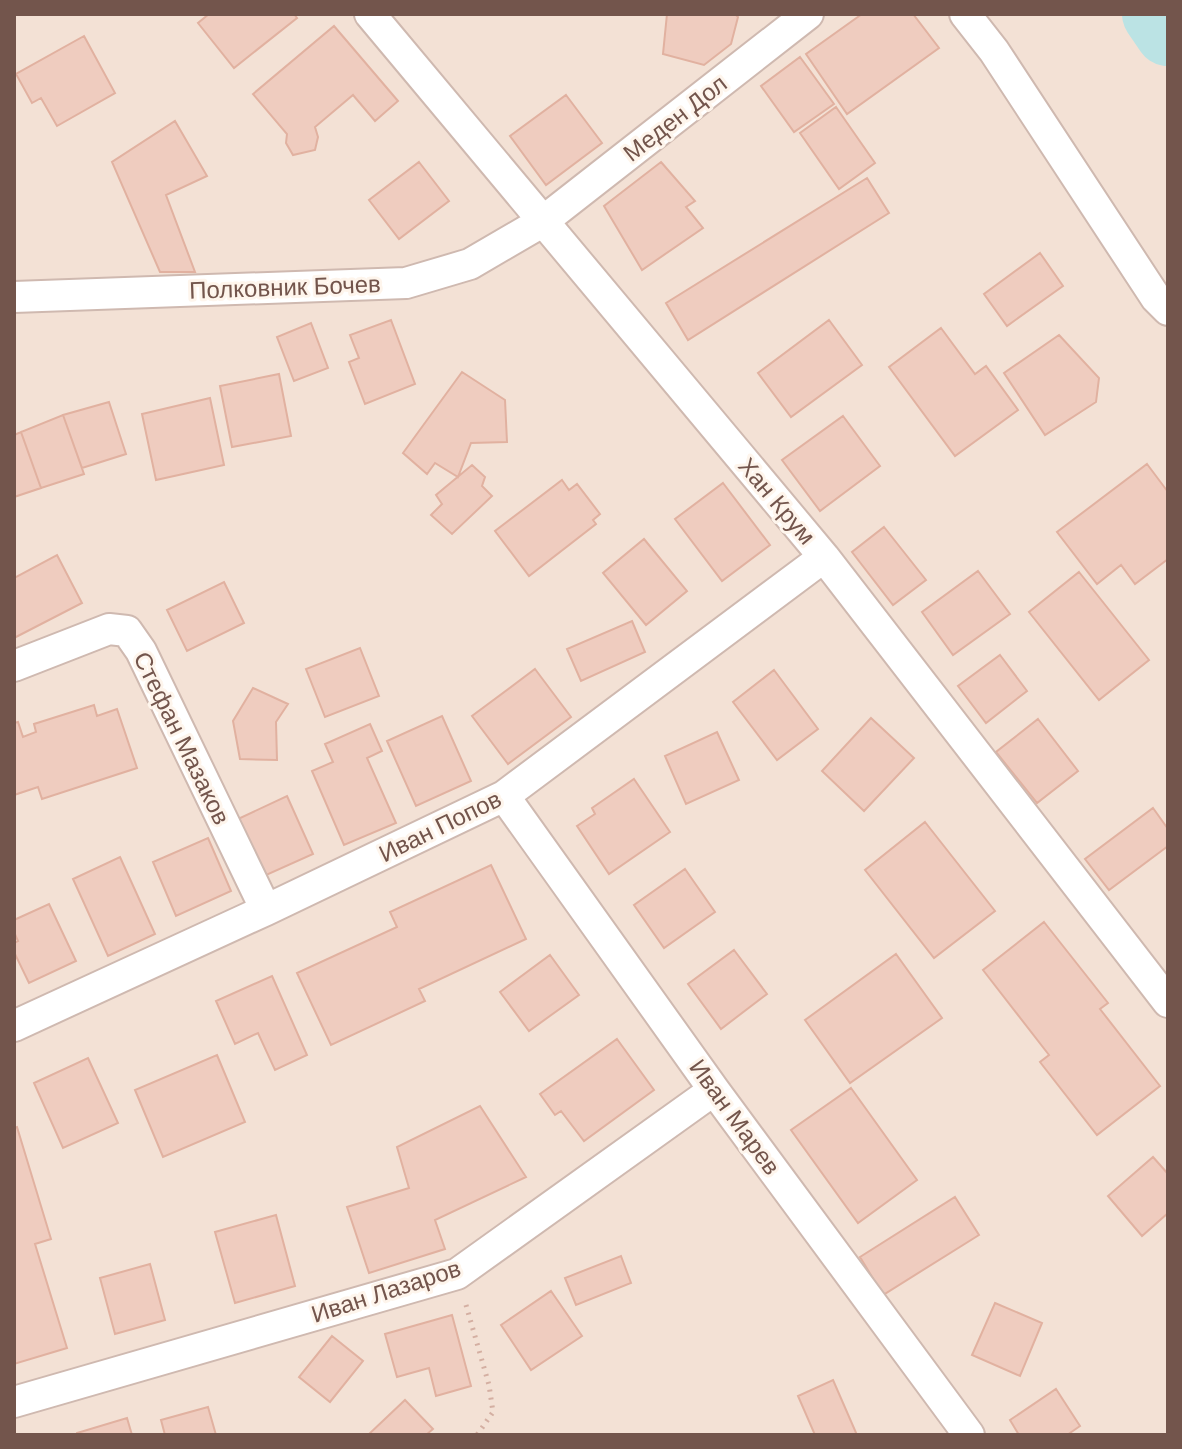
<svg xmlns="http://www.w3.org/2000/svg" width="1182" height="1449" font-family="'DM Sans',sans-serif">
<style>
.residential{fill:#f3e1d5}
.lines{fill:none;stroke-linecap:round;stroke-linejoin:round}
.river{stroke:#bbe3e4;stroke-width:66}
.building{fill:#efccbf;stroke:#e1b1a0;stroke-width:2}
.street-casing{stroke:#cfb9b0;stroke-width:34}
.path{stroke:#d4afa2;stroke-width:5;stroke-dasharray:2 6;stroke-linecap:butt}
.street{stroke:#fff;stroke-width:30}
.labels{text-anchor:middle;dominant-baseline:central;stroke-width:6;stroke-linejoin:round;paint-order:stroke}
.street-label{font-size:24px;fill:#73554c;stroke:#fef5ec}
</style>
<rect width="100%" height="100%" fill="#fbf0e6"/>
<!-- residential -->
<path class="residential" d="M 14,14 L 1168,14 L 1168,1435 L 14,1435 Z"/>
<g class="lines">
<!-- river -->
<path class="river" d="M 1155,14 L 1168,33"/>
</g>
<!-- building -->
<path class="building" d="M 209,14 L 294,14 L 297,18 L 234,68 L 198,23 Z
M 667,14 L 735,14 L 738,17 L 731,44 L 704,65 L 663,54 Z
M 862,14 L 913,14 L 939,48 L 847,114 L 806,54 Z
M 334,26 L 398,101 L 375,121 L 353,95 L 315,127 L 318,137 L 315,150 L 293,155 L 286,143 L 287,134 L 253,94 Z
M 84,36 L 115,93 L 57,126 L 41,98 L 32,103 L 16,74 Z
M 800,57 L 834,104 L 794,132 L 761,86 Z
M 566,95 L 602,143 L 546,185 L 510,136 Z
M 836,107 L 875,163 L 839,189 L 800,133 Z
M 175,121 L 207,176 L 166,195 L 195,272 L 160,272 L 112,162 Z
M 419,162 L 449,201 L 399,239 L 369,200 Z
M 661,162 L 695,201 L 686,207 L 703,228 L 642,270 L 604,206 Z
M 867,178 L 889,213 L 688,340 L 666,303 Z
M 1040,253 L 1063,286 L 1007,326 L 984,294 Z
M 391,320 L 415,384 L 365,404 L 349,362 L 359,358 L 350,335 Z
M 829,320 L 862,365 L 791,417 L 758,373 Z
M 311,323 L 328,368 L 294,381 L 277,337 Z
M 941,328 L 975,374 L 986,366 L 1018,410 L 955,456 L 889,367 Z
M 1059,335 L 1099,378 L 1096,402 L 1045,435 L 1004,373 Z
M 462,372 L 505,400 L 507,442 L 471,443 L 458,477 L 435,463 L 427,474 L 403,453 Z
M 279,374 L 291,436 L 232,447 L 220,386 Z
M 210,398 L 224,465 L 156,480 L 142,414 Z
M 109,402 L 126,454 L 82,468 L 63,415 Z
M 63,415 L 84,474 L 41,488 L 21,432 Z
M 843,416 L 880,466 L 820,511 L 782,460 Z
M 21,432 L 41,488 L 14,497 L 14,435 Z
M 1147,464 L 1168,492 L 1168,559 L 1135,584 L 1121,565 L 1097,584 L 1057,532 Z
M 472,465 L 485,477 L 482,486 L 492,496 L 452,534 L 431,515 L 442,504 L 436,495 Z
M 562,480 L 569,490 L 577,484 L 600,514 L 593,520 L 596,524 L 529,576 L 495,531 Z
M 723,483 L 770,545 L 722,581 L 675,519 Z
M 884,527 L 926,580 L 893,605 L 852,552 Z
M 644,539 L 687,591 L 646,625 L 603,573 Z
M 57,555 L 82,603 L 14,638 L 14,578 Z
M 978,571 L 1010,614 L 953,655 L 922,612 Z
M 1079,572 L 1149,660 L 1099,700 L 1029,612 Z
M 224,582 L 244,623 L 187,651 L 167,610 Z
M 632,621 L 645,652 L 581,681 L 567,649 Z
M 360,648 L 379,696 L 325,717 L 306,669 Z
M 1000,655 L 1027,691 L 986,723 L 958,686 Z
M 535,669 L 571,717 L 508,764 L 472,716 Z
M 774,670 L 818,729 L 777,760 L 733,702 Z
M 253,688 L 288,704 L 276,722 L 277,760 L 240,759 L 233,721 Z
M 94,705 L 97,716 L 117,709 L 137,768 L 42,799 L 38,787 L 14,795 L 14,723 L 18,722 L 23,737 L 36,732 L 34,724 Z
M 442,716 L 471,781 L 416,806 L 387,741 Z
M 871,718 L 914,758 L 864,811 L 822,771 Z
M 1038,719 L 1078,771 L 1037,803 L 996,752 Z
M 370,724 L 382,751 L 367,758 L 396,823 L 344,845 L 312,771 L 333,762 L 325,744 Z
M 717,732 L 739,780 L 686,804 L 665,756 Z
M 634,779 L 670,832 L 609,874 L 577,826 L 595,814 L 592,808 Z
M 287,796 L 313,854 L 264,876 L 238,819 Z
M 1153,808 L 1168,829 L 1168,846 L 1109,890 L 1085,859 Z
M 925,822 L 995,911 L 934,958 L 865,870 Z
M 208,838 L 231,891 L 176,916 L 153,862 Z
M 120,857 L 155,934 L 108,956 L 73,879 Z
M 491,865 L 526,939 L 419,989 L 425,1001 L 331,1045 L 297,973 L 397,927 L 390,912 Z
M 685,869 L 715,912 L 664,948 L 634,905 Z
M 49,904 L 76,961 L 29,983 L 14,952 L 14,943 L 18,941 L 14,932 L 14,920 Z
M 1044,922 L 1108,1003 L 1100,1009 L 1160,1086 L 1097,1135 L 1040,1062 L 1049,1055 L 983,970 Z
M 734,950 L 767,994 L 721,1029 L 688,984 Z
M 896,954 L 942,1018 L 850,1083 L 805,1020 Z
M 550,955 L 579,995 L 529,1031 L 500,992 Z
M 272,976 L 307,1055 L 275,1070 L 258,1033 L 235,1044 L 216,1001 Z
M 617,1039 L 654,1090 L 584,1141 L 561,1111 L 555,1115 L 540,1094 Z
M 217,1055 L 245,1122 L 163,1157 L 135,1090 Z
M 88,1058 L 118,1123 L 63,1148 L 34,1083 Z
M 851,1088 L 917,1180 L 858,1223 L 791,1130 Z
M 480,1106 L 526,1177 L 435,1220 L 445,1249 L 369,1273 L 347,1207 L 409,1188 L 397,1147 Z
M 17,1127 L 51,1239 L 35,1244 L 67,1348 L 14,1364 L 14,1128 Z
M 1153,1157 L 1168,1174 L 1168,1213 L 1142,1236 L 1108,1196 Z
M 955,1197 L 979,1235 L 883,1295 L 860,1257 Z
M 276,1215 L 295,1286 L 235,1303 L 215,1232 Z
M 621,1256 L 631,1283 L 576,1305 L 565,1278 Z
M 150,1264 L 165,1320 L 115,1334 L 100,1278 Z
M 551,1291 L 582,1336 L 531,1370 L 501,1325 Z
M 995,1303 L 1042,1323 L 1020,1376 L 972,1355 Z
M 452,1315 L 471,1386 L 436,1396 L 429,1368 L 397,1377 L 385,1334 Z
M 332,1336 L 363,1361 L 330,1402 L 299,1377 Z
M 833,1380 L 857,1435 L 815,1435 L 798,1396 Z
M 1056,1389 L 1080,1426 L 1067,1435 L 1019,1435 L 1010,1420 Z
M 405,1400 L 433,1429 L 426,1435 L 368,1435 Z
M 208,1407 L 216,1435 L 165,1435 L 161,1420 Z
M 127,1418 L 132,1435 L 77,1435 L 77,1433 Z"/>
<g class="lines">
<defs>
<path id="street" d="M 370,14 L 824,557 L 1168,1002
M 965,14 L 994,51 L 1156,298 L 1168,310
M 14,297 L 406,283 L 470,264 L 542,222 L 808,14
M 14,666 L 109,629 L 127,631 L 141,651 L 266,910
M 504,796 L 714,1090 L 969,1435
M 14,1026 L 266,910 L 504,796 L 824,557
M 14,1402 L 457,1274 L 714,1090"/>
</defs>
<!-- street casing -->
<use href="#street" class="street-casing"/>
<!-- path -->
<path class="path" d="M 466,1305 L 489,1385 L 493,1412 L 477,1435"/>
<!-- street -->
<use href="#street" class="street"/>
</g>
<g class="labels">
<!-- street labels -->
<g class="street-label">
<text transform="translate(675 118) rotate(-38)">Меден Дол</text>
<text transform="translate(285 287) rotate(-2)">Полковник Бочев</text>
<text transform="translate(777 501) rotate(50)">Хан Крум</text>
<text transform="translate(182 738) rotate(64)">Стефан Мазаков</text>
<text transform="translate(440 826) rotate(-26)">Иван Попов</text>
<text transform="translate(735 1117) rotate(54)">Иван Марев</text>
<text transform="translate(386 1291) rotate(-18)">Иван Лазаров</text>
</g>
</g>
<!-- border -->
<rect width="1182" height="1449" fill="none" stroke="#73554c" stroke-width="32"/>
</svg>
